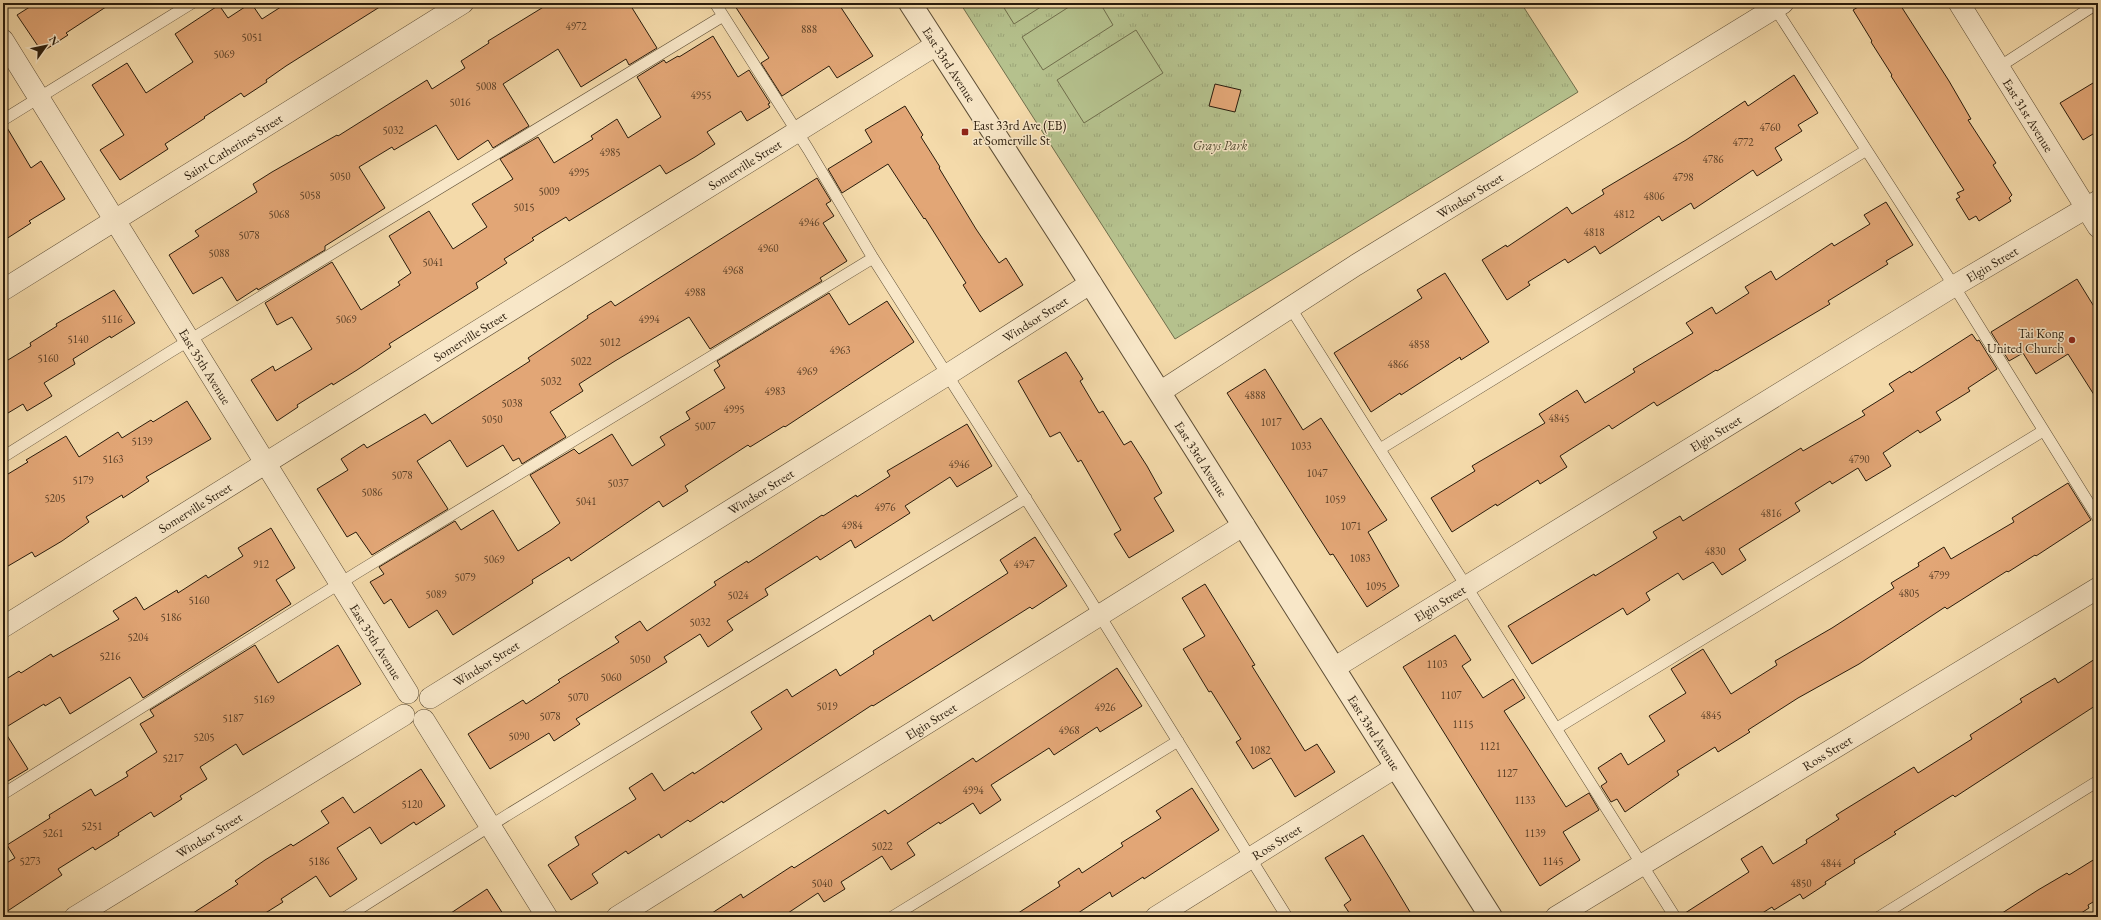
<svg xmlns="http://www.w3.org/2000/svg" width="2101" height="920" font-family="'EB Garamond',serif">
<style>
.grass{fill:url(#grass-tufts);stroke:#706e4c}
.garden{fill:#b5c18d;stroke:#706e4c}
.building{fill:#e2a676;stroke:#2a1c0c}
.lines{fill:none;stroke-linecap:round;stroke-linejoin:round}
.service-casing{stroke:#5c4c34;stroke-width:12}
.minor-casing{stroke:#5c4c34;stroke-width:22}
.tertiary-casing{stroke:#5c4c34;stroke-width:24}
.service{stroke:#f8e7c8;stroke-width:11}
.minor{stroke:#f8e7c8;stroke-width:21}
.tertiary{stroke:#f8e7c8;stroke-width:22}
.poi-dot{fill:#8f2418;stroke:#f8e7c8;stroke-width:1.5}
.labels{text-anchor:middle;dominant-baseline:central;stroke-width:3;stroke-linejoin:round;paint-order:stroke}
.number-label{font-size:11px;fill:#583e26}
.street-label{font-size:13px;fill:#2a1c0c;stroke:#f8e7c8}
.poi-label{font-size:13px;fill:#2a1c0c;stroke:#f8e7c8;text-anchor:start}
.park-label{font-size:13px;font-style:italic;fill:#544e33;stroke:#f8e7c8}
</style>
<defs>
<pattern id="grass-tufts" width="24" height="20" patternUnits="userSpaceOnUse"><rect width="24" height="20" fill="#b5c18d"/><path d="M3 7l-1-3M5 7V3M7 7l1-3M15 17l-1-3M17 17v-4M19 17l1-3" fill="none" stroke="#9ca578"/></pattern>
</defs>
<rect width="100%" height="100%" fill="#f4daaa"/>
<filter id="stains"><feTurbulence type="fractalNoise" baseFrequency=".005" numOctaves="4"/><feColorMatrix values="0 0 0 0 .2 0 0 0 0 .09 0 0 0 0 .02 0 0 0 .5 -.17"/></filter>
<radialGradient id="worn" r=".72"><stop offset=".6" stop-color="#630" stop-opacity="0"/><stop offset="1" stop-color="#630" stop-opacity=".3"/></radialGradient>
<!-- grass -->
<path class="grass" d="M 960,3 L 1521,3 L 1578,92 L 1175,339 Z"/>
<!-- garden -->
<path class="garden" d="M 1001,3 L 1047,3 L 1014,24 Z
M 1075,3 L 1100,3 L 1113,25 L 1043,70 L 1022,37 Z
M 1136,30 L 1163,73 L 1084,123 L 1057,80 Z"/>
<!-- building -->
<path class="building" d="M 36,3 L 112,3 L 66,33 L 68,35 L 42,52 L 17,15 Z
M 251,3 L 262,19 L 287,3 L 386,3 L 286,66 L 266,80 L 267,82 L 244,97 L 241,93 L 204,117 L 205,118 L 165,144 L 168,149 L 120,180 L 100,150 L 124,135 L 92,85 L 127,63 L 146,93 L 193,62 L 175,34 L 219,5 L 228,18 Z
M 550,3 L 629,3 L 657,48 L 629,65 L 626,59 L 581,87 L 558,49 L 503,84 L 529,126 L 493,148 L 488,140 L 458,160 L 436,125 L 394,150 L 392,147 L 359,167 L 385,208 L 325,246 L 325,250 L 258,290 L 257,288 L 237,301 L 222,277 L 193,294 L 169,255 L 199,236 L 195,231 L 257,192 L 253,184 L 272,172 L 337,135 L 338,136 L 427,80 L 432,89 L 465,68 L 461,61 L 489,43 L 488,41 Z
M 733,3 L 838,3 L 873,56 L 837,78 L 829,66 L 782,96 L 761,63 L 769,58 Z
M 1865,3 L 1899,3 L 1949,81 L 1971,119 L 1968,120 L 1996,163 L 1993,165 L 2012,195 L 2009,198 L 2011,201 L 1979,221 L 1976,216 L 1969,220 L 1956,199 L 1960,197 L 1957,193 L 1964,190 L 1891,76 L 1892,75 L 1871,42 L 1872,41 L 1853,10 Z
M 713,36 L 738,77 L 749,70 L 770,103 L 768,104 L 770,107 L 747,121 L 741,111 L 707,132 L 715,144 L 695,157 L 666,174 L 660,165 L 569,221 L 566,217 L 532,238 L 534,240 L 504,259 L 507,263 L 476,283 L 478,288 L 389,344 L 391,347 L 357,370 L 333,385 L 332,383 L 297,405 L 298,407 L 277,421 L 251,380 L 273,366 L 275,371 L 312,349 L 292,317 L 277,325 L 265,303 L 332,262 L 361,310 L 400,285 L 398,282 L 411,273 L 389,236 L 429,211 L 453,249 L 487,227 L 472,204 L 513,179 L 500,159 L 538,137 L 554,163 L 593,139 L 591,136 L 617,119 L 628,138 L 661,117 L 637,77 L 664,60 L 666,63 L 678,56 L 679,57 Z
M 1794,75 L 1818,113 L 1798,125 L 1802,131 L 1775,148 L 1782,160 L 1757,176 L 1753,170 L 1694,209 L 1691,203 L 1662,221 L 1659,216 L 1600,254 L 1595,246 L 1568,263 L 1565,259 L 1528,282 L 1530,285 L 1507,300 L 1482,260 L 1506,245 L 1507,247 L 1567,207 L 1572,214 L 1604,194 L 1602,190 L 1686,140 L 1745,101 L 1748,106 Z
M 2098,80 L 2098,131 L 2083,140 L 2060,103 Z
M 1215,84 L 1241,90 L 1235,112 L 1209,106 Z
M 905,106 L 923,135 L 921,137 L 940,167 L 939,168 L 976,229 L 999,263 L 1006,258 L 1023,285 L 980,312 L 963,285 L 966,283 L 925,218 L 924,219 L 888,164 L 842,193 L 828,169 L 872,142 L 865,130 Z
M 6,126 L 31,168 L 41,161 L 65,199 L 29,221 L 31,223 L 3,241 L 3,127 Z
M 817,178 L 831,201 L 826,204 L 834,216 L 823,223 L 847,261 L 820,278 L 822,281 L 710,349 L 689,317 L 615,361 L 579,384 L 583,391 L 550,412 L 566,437 L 522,464 L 519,458 L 513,461 L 503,445 L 467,467 L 450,440 L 417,461 L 448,509 L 372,555 L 356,532 L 347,537 L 317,489 L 348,470 L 341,459 L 364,444 L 367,448 L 425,414 L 432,424 L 530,361 L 528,358 L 588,318 L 587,316 L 611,301 L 615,306 Z
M 1886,202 L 1913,245 L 1886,261 L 1888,264 L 1828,301 L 1830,304 L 1717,371 L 1716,370 L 1657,406 L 1654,402 L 1612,429 L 1609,425 L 1560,456 L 1567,467 L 1540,484 L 1538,480 L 1497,506 L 1496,504 L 1452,532 L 1431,498 L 1475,471 L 1472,466 L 1545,423 L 1539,414 L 1577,390 L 1585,403 L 1635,372 L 1633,369 L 1693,333 L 1686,323 L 1712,307 L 1716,314 L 1749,293 L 1745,287 L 1771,271 L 1776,280 L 1832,243 L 1834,246 L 1870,224 L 1864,215 Z
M 1445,273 L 1489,342 L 1461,360 L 1460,357 L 1401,395 L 1400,393 L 1371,412 L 1334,353 L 1422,298 L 1417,290 Z
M 2077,279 L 2098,313 L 2098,401 L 2068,354 L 2036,374 L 2023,353 L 2009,361 L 1991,332 Z
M 114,290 L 135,323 L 111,338 L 110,336 L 73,359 L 75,364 L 44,383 L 52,396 L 27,411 L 23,404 L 3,416 L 3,363 L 31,346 L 30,343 L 57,326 L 56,324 Z
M 829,293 L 849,325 L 887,301 L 914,342 L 785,427 L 784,426 L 750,447 L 748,445 L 711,469 L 685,486 L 688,491 L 663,507 L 659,501 L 571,561 L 569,557 L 532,580 L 533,583 L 453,635 L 437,610 L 409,628 L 391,599 L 384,604 L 370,582 L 384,574 L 379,567 L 455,521 L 461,530 L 493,510 L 518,551 L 551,530 L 560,523 L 530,475 L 574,449 L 579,454 L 612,434 L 632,466 L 665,445 L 660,437 L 690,419 L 686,412 L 725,388 L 714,370 L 720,366 L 717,361 Z
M 1972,334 L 1977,341 L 1979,340 L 1997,369 L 1968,388 L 1970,391 L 1936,412 L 1941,420 L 1920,433 L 1918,430 L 1883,453 L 1891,466 L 1866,481 L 1858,468 L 1832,484 L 1830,481 L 1795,503 L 1800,511 L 1739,549 L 1746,560 L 1722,575 L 1713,562 L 1683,580 L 1678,573 L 1646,593 L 1650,600 L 1627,615 L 1623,608 L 1532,664 L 1508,626 L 1594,574 L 1595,576 L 1657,538 L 1653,532 L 1680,516 L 1683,521 L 1801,448 L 1803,451 L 1865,415 L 1862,411 L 1894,391 L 1889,384 L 1910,371 L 1911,373 Z
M 1066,352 L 1083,379 L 1080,381 L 1099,413 L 1103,411 L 1124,445 L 1131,441 L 1147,466 L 1162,493 L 1154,498 L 1174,531 L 1129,558 L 1114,534 L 1121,530 L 1081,460 L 1078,462 L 1060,432 L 1050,437 L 1018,381 Z
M 1265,369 L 1303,430 L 1321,418 L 1387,520 L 1368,532 L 1399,586 L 1367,607 L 1333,554 L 1330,555 L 1227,393 Z
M 187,401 L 211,439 L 146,477 L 149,481 L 123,498 L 122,495 L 86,517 L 89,522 L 62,541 L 35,557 L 32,552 L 3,569 L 3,477 L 28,462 L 26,460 L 66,436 L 79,457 L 118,432 L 122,438 L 151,420 L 153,422 Z
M 967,424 L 992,466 L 957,487 L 950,477 L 905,506 L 910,513 L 855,548 L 851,540 L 820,560 L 817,556 L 765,589 L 768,595 L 727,621 L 733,630 L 708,647 L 700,634 L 664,657 L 667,662 L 576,719 L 580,724 L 554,741 L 549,733 L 490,769 L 468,734 L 523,700 L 526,704 L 560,682 L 558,680 L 619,642 L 615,637 L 640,621 L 647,631 L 716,585 L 714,582 L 747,561 L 748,563 L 822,515 L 823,516 L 856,495 L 857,497 L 890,476 L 887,471 Z
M 2068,483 L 2091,520 L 2036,556 L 2035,555 L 2008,572 L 2007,571 L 1947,609 L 1945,607 L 1859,664 L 1798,698 L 1748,730 L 1750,732 L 1718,752 L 1715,747 L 1677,771 L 1679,775 L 1625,812 L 1617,799 L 1611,802 L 1601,786 L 1607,782 L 1598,768 L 1621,753 L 1628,765 L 1665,741 L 1649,716 L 1686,693 L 1671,669 L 1703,649 L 1731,694 L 1777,665 L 1775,661 L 1832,628 L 1894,588 L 1891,583 L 1919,566 L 1918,563 L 1944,547 L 1951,559 L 2014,522 L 2012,518 Z
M 271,528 L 295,568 L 276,580 L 291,604 L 143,698 L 130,677 L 70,714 L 60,697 L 45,706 L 44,704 L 3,729 L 3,681 L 19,671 L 21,673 L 51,654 L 53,657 L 119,619 L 113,611 L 136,597 L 144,610 L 177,590 L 178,593 L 206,575 L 208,578 L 243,556 L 238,548 Z
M 1035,537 L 1067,586 L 1032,609 L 1030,607 L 873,706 L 872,705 L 723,803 L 722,801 L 690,822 L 688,820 L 661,838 L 659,834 L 628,854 L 626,851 L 592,874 L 598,883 L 571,900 L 548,865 L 579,845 L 575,837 L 636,799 L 629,788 L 652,773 L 664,791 L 693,772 L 694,774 L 762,729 L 751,712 L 787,689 L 792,697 L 836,669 L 840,676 L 874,654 L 873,651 L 930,615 L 933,621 L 1008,573 L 1000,560 Z
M 1205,584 L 1255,665 L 1252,666 L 1305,751 L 1317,744 L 1335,772 L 1295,797 L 1271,758 L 1253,769 L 1236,742 L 1241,739 L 1211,691 L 1209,692 L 1183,649 L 1205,636 L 1182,598 Z
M 1455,635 L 1471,660 L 1462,666 L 1483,698 L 1513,679 L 1525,698 L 1504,711 L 1566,807 L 1589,793 L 1599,810 L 1563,832 L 1580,860 L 1540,886 L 1403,667 Z
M 255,645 L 278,683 L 338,645 L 361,684 L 243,755 L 236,744 L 200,767 L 207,779 L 180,796 L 182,799 L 154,817 L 151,812 L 118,833 L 119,835 L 95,850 L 93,847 L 58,869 L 62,875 L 3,914 L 3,865 L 15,858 L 7,845 L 50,818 L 49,815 L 91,789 L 95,796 L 128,776 L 126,772 L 157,752 L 140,724 L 154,716 L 150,710 Z
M 2098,657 L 2098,704 L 1955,797 L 1953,795 L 1894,832 L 1896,834 L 1854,860 L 1855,863 L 1825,882 L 1826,884 L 1803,899 L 1800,894 L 1774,910 L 1772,907 L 1756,917 L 1682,917 L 1682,915 L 1749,872 L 1741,859 L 1762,846 L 1773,864 L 1807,843 L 1806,840 L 1839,819 L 1836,815 L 1914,767 L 1918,773 L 1972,739 L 1970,735 L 2022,702 L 2020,699 L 2055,678 L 2058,683 Z
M 1117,668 L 1142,706 L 1100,732 L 1097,727 L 1054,755 L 1049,748 L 991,785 L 1001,800 L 980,814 L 973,803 L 940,824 L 939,822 L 907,843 L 915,855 L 891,870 L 882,856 L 841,882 L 845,889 L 824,902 L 818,893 L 782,917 L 706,917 L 741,894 L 743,898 L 792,866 L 794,868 L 885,810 L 888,814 L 973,758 L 976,762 Z
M 3,729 L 28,769 L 3,784 Z
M 421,769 L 445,806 L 416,825 L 414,822 L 381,844 L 370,827 L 337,848 L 357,879 L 330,897 L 316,876 L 281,899 L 283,902 L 259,917 L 187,917 L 238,884 L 235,881 L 265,860 L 291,844 L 293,846 L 329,823 L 321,811 L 343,797 L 354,813 Z
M 1192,788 L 1219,830 L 1144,879 L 1143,877 L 1112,897 L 1110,892 L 1072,917 L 1012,917 L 1060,886 L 1058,882 L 1079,868 L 1082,873 L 1123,846 L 1121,843 L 1161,818 L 1156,811 Z
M 1363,835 L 1389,877 L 1413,917 L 1352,917 L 1344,905 L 1351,900 L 1325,858 Z
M 2098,857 L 2098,899 L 2088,905 L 2089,908 L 2075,917 L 1996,917 L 2038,890 L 2067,873 L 2069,875 Z
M 487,889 L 505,917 L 445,917 Z"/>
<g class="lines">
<defs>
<path id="service" d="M 715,3 L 808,149 L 873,258 L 1087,595 L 1287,917
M 1775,8 L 1954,286 L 2098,518
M 1999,67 L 2098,3
M 3,120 L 192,3
M 1290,307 L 1675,917
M 1380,449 L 1865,151
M 3,457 L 170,352 L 723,16
M 1557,728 L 2043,431
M 3,794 L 358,572 L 873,258
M 346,917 L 509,814 L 1026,498
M 892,917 L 1178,741
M 1879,917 L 2098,781"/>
<g id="minor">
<path id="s1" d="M 1959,3 L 2098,227"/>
<path id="s2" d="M 3,40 L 408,693"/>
<path id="s3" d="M 3,290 L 463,3"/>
<path id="s4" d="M 1160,392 L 1356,265 L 1783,3"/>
<path id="s5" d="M 3,627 L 936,45"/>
<path id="s6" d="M 1334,668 L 1954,286 L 2098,201"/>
<path id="s7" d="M 430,698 L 947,375 L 1091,283"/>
<path d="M 424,720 L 547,917"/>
<path id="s8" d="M 75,917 L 404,715"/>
<path id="s9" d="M 617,917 L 1244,525"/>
<path id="s10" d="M 1156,917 L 1396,767"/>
<path id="s11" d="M 1556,917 L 2098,588"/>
</g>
<g id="tertiary">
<path id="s12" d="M 910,3 L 1072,254 L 1491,917"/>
</g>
</defs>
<!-- service casing -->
<use href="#service" class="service-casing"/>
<!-- minor casing -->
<use href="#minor" class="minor-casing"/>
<!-- tertiary casing -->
<use href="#tertiary" class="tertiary-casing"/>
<!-- service -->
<use href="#service" class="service"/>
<!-- minor -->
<use href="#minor" class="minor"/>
<!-- tertiary -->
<use href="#tertiary" class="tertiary"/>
</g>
<!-- markers -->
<g class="poi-dot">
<rect x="961" y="128" width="8" height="8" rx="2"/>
<circle cx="2072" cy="340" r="4"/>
</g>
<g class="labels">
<!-- number labels -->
<g class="number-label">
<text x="576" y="26">4972</text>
<text x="809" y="29">888</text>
<text x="252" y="37">5051</text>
<text x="224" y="54">5069</text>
<text x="486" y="86">5008</text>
<text x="701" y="95">4955</text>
<text x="460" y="102">5016</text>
<text x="1770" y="127">4760</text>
<text x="393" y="130">5032</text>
<text x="1743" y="142">4772</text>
<text x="610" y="152">4985</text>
<text x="1713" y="159">4786</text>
<text x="579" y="172">4995</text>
<text x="340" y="176">5050</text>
<text x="1683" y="177">4798</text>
<text x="549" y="191">5009</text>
<text x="310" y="195">5058</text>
<text x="1654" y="196">4806</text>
<text x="524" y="207">5015</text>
<text x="279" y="214">5068</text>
<text x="1624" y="214">4812</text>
<text x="809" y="222">4946</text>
<text x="1594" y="232">4818</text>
<text x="249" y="235">5078</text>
<text x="768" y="248">4960</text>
<text x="219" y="253">5088</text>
<text x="433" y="262">5041</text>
<text x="733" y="270">4968</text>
<text x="695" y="292">4988</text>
<text x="112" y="319">5116</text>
<text x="346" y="319">5069</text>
<text x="649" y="319">4994</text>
<text x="78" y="339">5140</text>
<text x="610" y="342">5012</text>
<text x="1419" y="344">4858</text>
<text x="840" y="350">4963</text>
<text x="48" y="358">5160</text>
<text x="581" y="361">5022</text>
<text x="1398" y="364">4866</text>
<text x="807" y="371">4969</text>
<text x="551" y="381">5032</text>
<text x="775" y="391">4983</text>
<text x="1255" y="395">4888</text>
<text x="512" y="403">5038</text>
<text x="734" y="409">4995</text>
<text x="1559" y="418">4845</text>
<text x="492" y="419">5050</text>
<text x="1271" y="422">1017</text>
<text x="705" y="426">5007</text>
<text x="142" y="441">5139</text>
<text x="1301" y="446">1033</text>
<text x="113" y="459">5163</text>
<text x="1859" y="459">4790</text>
<text x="959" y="464">4946</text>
<text x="1317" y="473">1047</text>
<text x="402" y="475">5078</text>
<text x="83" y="480">5179</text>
<text x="618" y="483">5037</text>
<text x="372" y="492">5086</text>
<text x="55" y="498">5205</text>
<text x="1335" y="499">1059</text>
<text x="586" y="501">5041</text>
<text x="885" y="507">4976</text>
<text x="1771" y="513">4816</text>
<text x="852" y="525">4984</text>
<text x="1351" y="526">1071</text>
<text x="1715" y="551">4830</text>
<text x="1360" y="558">1083</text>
<text x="494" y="559">5069</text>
<text x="261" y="564">912</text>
<text x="1024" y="564">4947</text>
<text x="1939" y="575">4799</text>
<text x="465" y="577">5079</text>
<text x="1376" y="586">1095</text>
<text x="1909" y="593">4805</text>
<text x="436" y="594">5089</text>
<text x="738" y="595">5024</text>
<text x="199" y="600">5160</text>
<text x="171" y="617">5186</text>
<text x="700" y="622">5032</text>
<text x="138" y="637">5204</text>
<text x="110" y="656">5216</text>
<text x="640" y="659">5050</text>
<text x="1437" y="664">1103</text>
<text x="611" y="677">5060</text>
<text x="1451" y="695">1107</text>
<text x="578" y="697">5070</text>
<text x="264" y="699">5169</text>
<text x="827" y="706">5019</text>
<text x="1105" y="707">4926</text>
<text x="1711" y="715">4845</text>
<text x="550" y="716">5078</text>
<text x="233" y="718">5187</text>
<text x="1463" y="724">1115</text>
<text x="1069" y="730">4968</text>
<text x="519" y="736">5090</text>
<text x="204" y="737">5205</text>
<text x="1490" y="746">1121</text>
<text x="1260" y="750">1082</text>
<text x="173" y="758">5217</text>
<text x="1507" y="773">1127</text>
<text x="973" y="790">4994</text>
<text x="1525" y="800">1133</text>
<text x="412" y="804">5120</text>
<text x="92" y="826">5251</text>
<text x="53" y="833">5261</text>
<text x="1535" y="833">1139</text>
<text x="882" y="846">5022</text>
<text x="30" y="861">5273</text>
<text x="319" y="861">5186</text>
<text x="1553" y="861">1145</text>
<text x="1831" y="863">4844</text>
<text x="822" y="883">5040</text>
<text x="1801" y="883">4850</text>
</g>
<!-- street labels -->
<g class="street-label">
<text stroke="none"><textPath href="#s12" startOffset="73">East 33rd Avenue</textPath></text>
<text stroke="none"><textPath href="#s1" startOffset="132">East 31st Avenue</textPath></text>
<text stroke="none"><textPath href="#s3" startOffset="271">Saint Catherines Street</textPath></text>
<text stroke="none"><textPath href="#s5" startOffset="874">Somerville Street</textPath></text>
<text stroke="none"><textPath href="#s4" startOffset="367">Windsor Street</textPath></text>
<text stroke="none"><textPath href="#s6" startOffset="772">Elgin Street</textPath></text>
<text stroke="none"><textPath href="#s7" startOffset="714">Windsor Street</textPath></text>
<text stroke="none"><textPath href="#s5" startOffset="550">Somerville Street</textPath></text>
<text stroke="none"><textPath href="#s2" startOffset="384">East 35th Avenue</textPath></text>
<text stroke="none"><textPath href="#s6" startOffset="448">Elgin Street</textPath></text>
<text stroke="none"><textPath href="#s12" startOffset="541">East 33rd Avenue</textPath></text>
<text stroke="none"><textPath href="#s7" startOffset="390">Windsor Street</textPath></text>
<text stroke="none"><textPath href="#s5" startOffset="226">Somerville Street</textPath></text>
<text stroke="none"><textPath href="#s6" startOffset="124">Elgin Street</textPath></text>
<text stroke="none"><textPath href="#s2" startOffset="708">East 35th Avenue</textPath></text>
<text stroke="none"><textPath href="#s7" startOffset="66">Windsor Street</textPath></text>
<text stroke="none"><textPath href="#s9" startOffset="370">Elgin Street</textPath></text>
<text stroke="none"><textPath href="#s12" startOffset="865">East 33rd Avenue</textPath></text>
<text stroke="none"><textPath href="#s11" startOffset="317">Ross Street</textPath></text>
<text stroke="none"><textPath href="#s8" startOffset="157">Windsor Street</textPath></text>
<text stroke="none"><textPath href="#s10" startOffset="142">Ross Street</textPath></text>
</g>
<!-- poi labels -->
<g class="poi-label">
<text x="973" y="125">East 33rd Ave (EB)<tspan x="973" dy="15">at Somerville St</tspan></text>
<text x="2064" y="333" text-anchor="end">Tai Kong<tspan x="2064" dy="15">United Church</tspan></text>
</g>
<!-- park labels -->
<g class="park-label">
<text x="1220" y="145">Grays Park</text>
</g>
</g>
<!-- margin -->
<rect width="2101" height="920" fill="none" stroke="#f4daaa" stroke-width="16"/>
<rect x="4" y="4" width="2093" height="912" fill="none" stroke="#2a1c0c" stroke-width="2"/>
<rect x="8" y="8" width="2085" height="904" fill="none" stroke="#2a1c0c"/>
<!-- north arrow -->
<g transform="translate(46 46) rotate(57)" stroke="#f8e7c8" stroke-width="3" paint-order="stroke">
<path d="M0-3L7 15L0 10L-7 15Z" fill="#2a1c0c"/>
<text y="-6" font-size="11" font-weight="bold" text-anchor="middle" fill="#2a1c0c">N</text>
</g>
<rect width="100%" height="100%" filter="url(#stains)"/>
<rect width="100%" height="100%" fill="url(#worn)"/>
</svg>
